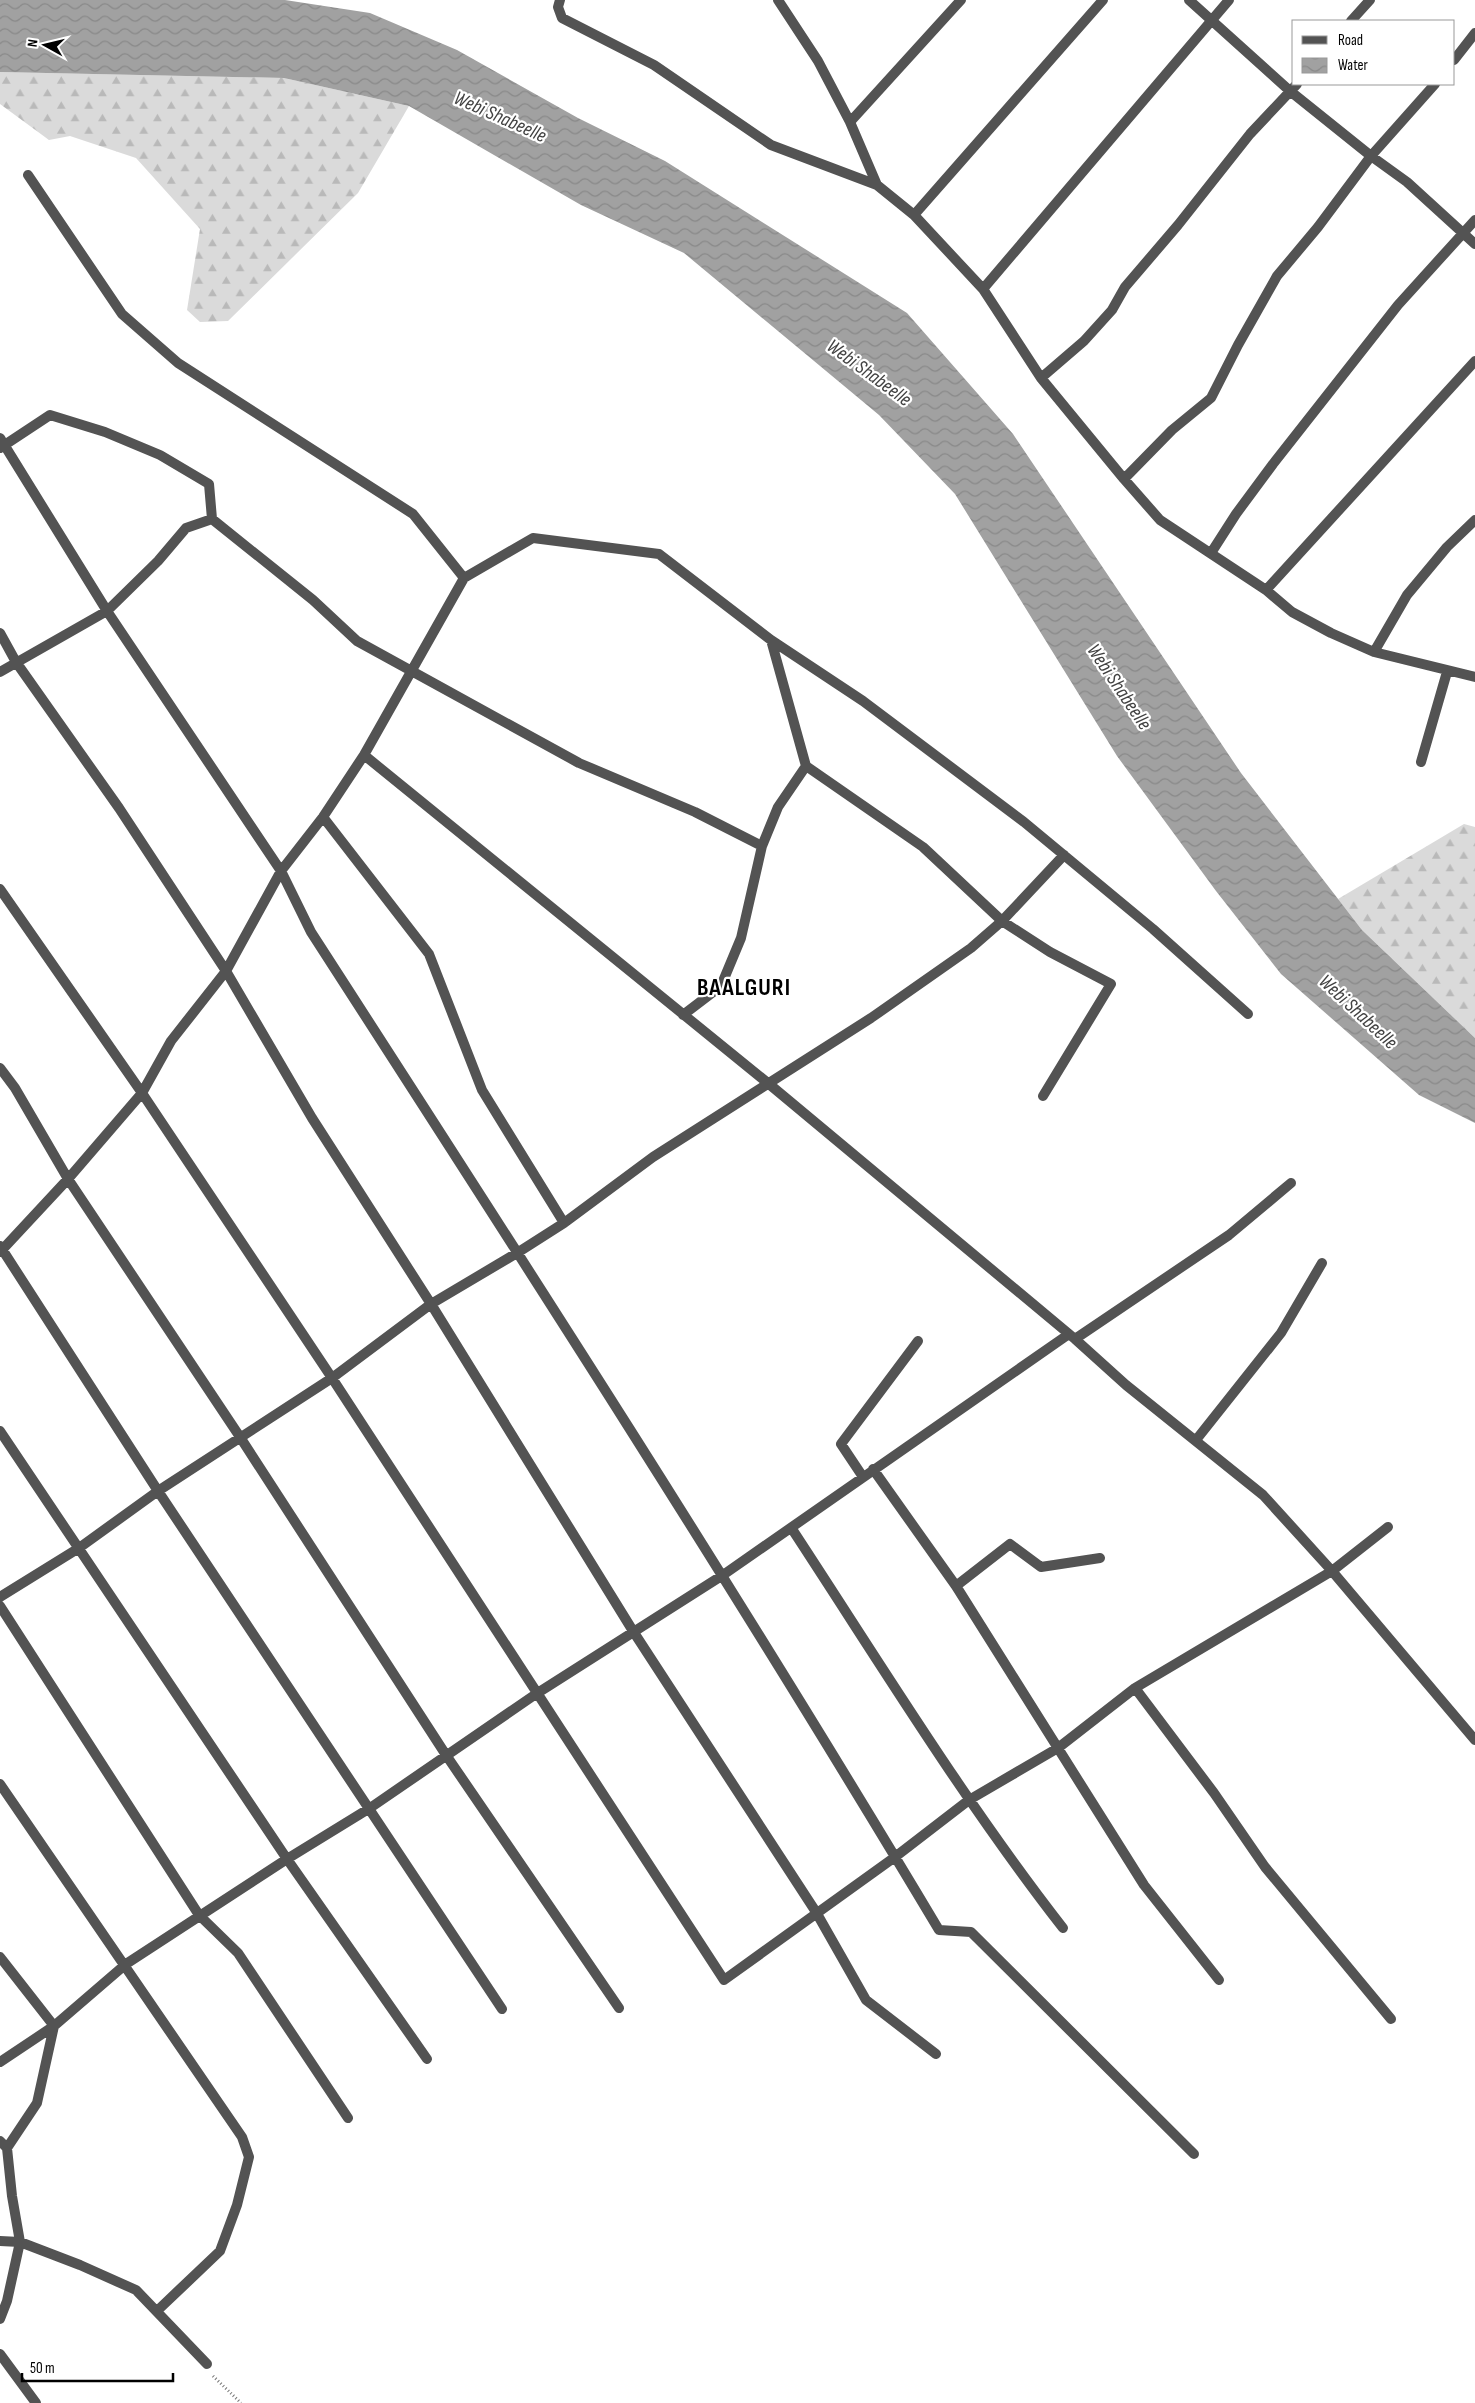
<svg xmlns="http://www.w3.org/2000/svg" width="1475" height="2403" font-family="'Sofia Sans Condensed',sans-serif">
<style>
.forest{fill:url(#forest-firs)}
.water{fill:url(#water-waves)}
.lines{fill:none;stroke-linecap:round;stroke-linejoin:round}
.path{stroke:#757575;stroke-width:3;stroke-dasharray:1 2.5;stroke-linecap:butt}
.street{stroke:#535353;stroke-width:10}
.labels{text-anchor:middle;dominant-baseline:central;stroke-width:4.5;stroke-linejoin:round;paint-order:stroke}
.water-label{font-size:20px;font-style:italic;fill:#424242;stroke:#fff}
.district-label{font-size:24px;font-weight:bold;letter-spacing:1px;fill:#000;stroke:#fff}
</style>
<defs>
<pattern id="forest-firs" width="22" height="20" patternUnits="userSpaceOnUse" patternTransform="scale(1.25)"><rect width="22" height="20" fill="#dadada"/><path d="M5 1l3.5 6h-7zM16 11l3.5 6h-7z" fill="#b9b9b9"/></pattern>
<pattern id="water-waves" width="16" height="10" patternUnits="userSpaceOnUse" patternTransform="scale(1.25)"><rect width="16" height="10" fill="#a1a1a1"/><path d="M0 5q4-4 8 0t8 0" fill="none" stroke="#898989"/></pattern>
</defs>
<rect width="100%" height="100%" fill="#fff"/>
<!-- forest -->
<path class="forest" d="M 0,72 L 284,78 L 409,106 L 358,193 L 228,321 L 200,322 L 187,310 L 200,229 L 136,158 L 70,136 L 49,140 L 0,104 Z
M 1464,824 L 1475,827 L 1475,1038 L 1362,930 L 1338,899 Z"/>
<!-- water -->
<path class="water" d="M 0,0 L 285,0 L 370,13 L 457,50 L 578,118 L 665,161 L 907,313 L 1013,434 L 1241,773 L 1362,930 L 1475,1038 L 1475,1123 L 1419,1095 L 1281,974 L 1216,891 L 1117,756 L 955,494 L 879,415 L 684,253 L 581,205 L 409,106 L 284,78 L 0,72 Z"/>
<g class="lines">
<!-- path -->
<path class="path" d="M 213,2376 L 241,2403"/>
<!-- street -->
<path class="street" d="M 560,0 L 558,7 L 562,18 L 654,65 L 771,145 L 877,185 L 914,215 L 983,289 L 1041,378 L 1124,479 L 1160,520 L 1266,590 L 1292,612 L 1331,633 L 1374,652 L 1475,677
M 778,0 L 818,61 L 850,122 L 877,185
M 1189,0 L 1290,91 L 1371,156 L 1407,182 L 1475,244
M 1351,21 L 1370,0
M 1454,60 L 1475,33
M 850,122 L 961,0
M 28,175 L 122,314 L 178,363 L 413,514 L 464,578
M 914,215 L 1103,0
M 983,289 L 1229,0
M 1041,378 L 1084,341 L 1112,310 L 1125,287 L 1178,225 L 1250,134 L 1297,84
M 0,438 L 107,611 L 281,871 L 311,932 C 524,1262 737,1592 939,1930 L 971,1932 L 1194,2154
M 0,448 L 50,415 L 105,432 L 160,455 L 209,484 L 212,519
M 1124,479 L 1172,430 L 1211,398 L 1238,345 L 1277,276 L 1318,227 L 1371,156 L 1435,84
M 1211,553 L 1236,514 L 1273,464 L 1398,305 L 1475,220
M 1266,590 L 1475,361
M 0,633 L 16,662 L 119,808 L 226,971 L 312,1118 L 431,1304 L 633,1631 L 816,1912 L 866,2000 L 936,2054
M 771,640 L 863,701 L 1024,822 L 1153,929 L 1248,1014
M 1374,652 L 1407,595 L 1447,547 L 1475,520
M 0,672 L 107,611 L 158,561 L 186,528 L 212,519 L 313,600 L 357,641 L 579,763 L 695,812 L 762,846
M 364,755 L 769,1084 L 1075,1339 L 1126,1385 L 1263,1495 L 1332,1571 L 1475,1740
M 1421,762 L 1447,672
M 323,817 L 429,954 L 482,1090 L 564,1223
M 0,889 L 142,1093 L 332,1378 L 724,1980 L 895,1857 L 969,1800 L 1058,1748 L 1135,1688 L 1332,1571 L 1388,1527
M 683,1015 L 721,986 L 741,938 L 762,846 L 778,807 L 806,766
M 0,1068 L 15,1088 L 68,1179 L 240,1437 L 446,1755 L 619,2008
M 0,1246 L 158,1491 L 502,2009
M 0,1252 L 68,1179 L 142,1093 L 171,1041 L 226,971 L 281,871 L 323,817 L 364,755 L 464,578 L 533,538 L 659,554 L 771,640 L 806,766 L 923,847 L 1002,921 L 1050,952 L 1111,984 L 1043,1096
M 1075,1339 L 1229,1235 L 1291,1183
M 0,1431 L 287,1859 L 427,2059
M 1196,1440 L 1281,1333 L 1322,1263
M 873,1469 L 956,1586 L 1144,1885 L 1219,1980
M 863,1477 L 841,1444 L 918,1341
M 792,1529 C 880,1663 964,1801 1063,1928
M 956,1586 L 1010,1544 L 1041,1567 L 1100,1558
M 0,1597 L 79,1548 L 158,1491 L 332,1378 L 431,1304 L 517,1253 L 564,1223 L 653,1157 L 871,1018 L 971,948 L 1002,921 L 1064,855
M 0,1606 L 199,1915 L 238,1953 L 348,2118
M 1135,1688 L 1214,1793 L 1265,1867 L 1391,2019
M 0,1784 L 242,2137 L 249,2157 L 237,2205 L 220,2251 L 158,2310
M 0,1957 L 54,2026 L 37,2103 L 7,2148 L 12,2196 L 20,2242 L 7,2301 L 0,2319
M 0,2062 L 54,2026 L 126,1964 L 287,1859 L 370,1808 L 536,1694 L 723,1575 L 1069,1334
M 0,2141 L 7,2148
M 0,2241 L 20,2242 L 80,2265 L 136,2290 L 207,2364
M 0,2354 L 36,2403"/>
</g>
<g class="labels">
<!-- water labels -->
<g class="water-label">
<text transform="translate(500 117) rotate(24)">Webi Shabeelle</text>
<text transform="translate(869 373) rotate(36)">Webi Shabeelle</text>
<text transform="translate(1119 687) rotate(56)">Webi Shabeelle</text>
<text transform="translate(1358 1012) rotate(43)">Webi Shabeelle</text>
</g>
<!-- district labels -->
<g class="district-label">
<text x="744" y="987">BAALGURI</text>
</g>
</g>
<!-- legend -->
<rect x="1292" y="20" width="162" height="65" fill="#ffffff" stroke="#999999"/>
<rect x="1302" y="36" width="25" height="8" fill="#535353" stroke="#999999"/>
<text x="1338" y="45" font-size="15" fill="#000000">Road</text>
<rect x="1302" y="58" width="25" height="15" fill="url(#water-waves)" stroke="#999999"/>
<text x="1338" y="70" font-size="15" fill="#000000">Water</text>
<!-- north arrow -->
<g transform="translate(45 45) rotate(278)" stroke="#ffffff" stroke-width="4" paint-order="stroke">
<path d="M0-4L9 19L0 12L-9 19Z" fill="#000000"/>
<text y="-8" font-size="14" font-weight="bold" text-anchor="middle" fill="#000000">N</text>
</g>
<!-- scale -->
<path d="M22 2373v8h151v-8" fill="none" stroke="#000000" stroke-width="2.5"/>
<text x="30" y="2373" font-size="15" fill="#000000" stroke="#ffffff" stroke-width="4" paint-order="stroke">50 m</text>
</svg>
